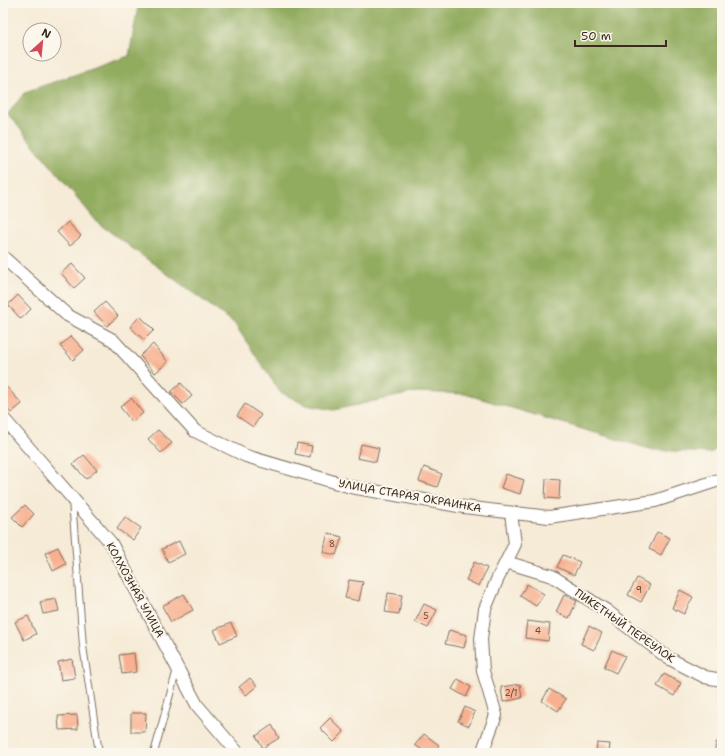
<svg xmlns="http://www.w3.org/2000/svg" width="725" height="756" font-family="'Shantell Sans',sans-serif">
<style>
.forest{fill:#92ac5e;stroke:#666b3e}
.building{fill:#f8b090}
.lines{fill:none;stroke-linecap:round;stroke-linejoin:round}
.lane-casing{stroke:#7c6e5f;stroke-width:8}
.street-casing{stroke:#7c6e5f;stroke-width:14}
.lane{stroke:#fff;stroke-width:6}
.street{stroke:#fff;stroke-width:12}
.labels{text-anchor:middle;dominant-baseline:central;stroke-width:4;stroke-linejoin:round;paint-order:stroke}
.number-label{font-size:9px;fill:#6a4c3a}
.street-label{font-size:11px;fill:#3b2a1e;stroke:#fbf7ec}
</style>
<rect width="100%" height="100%" fill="#fbf7ec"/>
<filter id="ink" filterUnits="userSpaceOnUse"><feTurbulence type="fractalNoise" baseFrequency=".025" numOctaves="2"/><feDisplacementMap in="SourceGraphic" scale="8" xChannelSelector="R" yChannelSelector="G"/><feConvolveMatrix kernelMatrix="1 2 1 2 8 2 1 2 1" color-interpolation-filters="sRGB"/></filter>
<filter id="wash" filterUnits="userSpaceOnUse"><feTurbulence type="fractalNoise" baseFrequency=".012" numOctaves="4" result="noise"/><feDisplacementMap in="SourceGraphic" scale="16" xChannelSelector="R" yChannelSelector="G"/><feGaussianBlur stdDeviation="0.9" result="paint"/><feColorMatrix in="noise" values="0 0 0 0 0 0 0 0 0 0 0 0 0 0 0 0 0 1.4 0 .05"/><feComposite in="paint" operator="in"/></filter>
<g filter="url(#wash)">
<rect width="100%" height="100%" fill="#f6ebd7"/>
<!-- forest -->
<path class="forest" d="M 142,3 L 722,3 L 722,446 L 710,453 L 653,450 L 465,394 L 416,392 L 334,410 L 306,405 L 280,392 L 234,323 L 98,223 L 8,114 L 25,92 L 129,56 L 138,7 Z"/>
<g id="blocks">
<!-- building -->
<path class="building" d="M 68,222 L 81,236 L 70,246 L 57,232 Z
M 72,264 L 85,278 L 74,288 L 61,273 Z
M 18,295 L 31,309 L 21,319 L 8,305 Z
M 105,302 L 118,316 L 107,326 L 94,312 Z
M 140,316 L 154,330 L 144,340 L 130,327 Z
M 71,336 L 84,350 L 73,360 L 60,346 Z
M 153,344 L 168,362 L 155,373 L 140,356 Z
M 3,383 L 22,404 L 11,413 L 3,404 Z
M 181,383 L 192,396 L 183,404 L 171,392 Z
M 131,398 L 143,413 L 132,422 L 120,407 Z
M 245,404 L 261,415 L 253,427 L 237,416 Z
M 158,430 L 172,443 L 161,453 L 148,439 Z
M 297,443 L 312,446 L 310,457 L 295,454 Z
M 361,444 L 379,448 L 376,462 L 357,458 Z
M 84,455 L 97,470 L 86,479 L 73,464 Z
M 424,467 L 442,474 L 437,487 L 419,481 Z
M 506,474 L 524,480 L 520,494 L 501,488 Z
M 546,479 L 560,480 L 559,499 L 545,498 Z
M 25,505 L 34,514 L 22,527 L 12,517 Z
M 125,517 L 141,528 L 133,540 L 117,529 Z
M 657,532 L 670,538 L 661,555 L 649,549 Z
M 328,533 L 342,537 L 336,555 L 323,552 Z
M 179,541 L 185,554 L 168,562 L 162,549 Z
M 58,547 L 66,564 L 53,571 L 45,553 Z
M 563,555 L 580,562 L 574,575 L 557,567 Z
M 474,562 L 487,568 L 479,586 L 466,580 Z
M 637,578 L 650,585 L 641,602 L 628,595 Z
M 349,580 L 363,582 L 359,601 L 345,598 Z
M 527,584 L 544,594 L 536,606 L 520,596 Z
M 680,590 L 693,597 L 684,614 L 672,608 Z
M 388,593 L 402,595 L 399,614 L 385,612 Z
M 184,594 L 193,610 L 171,622 L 162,606 Z
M 564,595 L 577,601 L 569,618 L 556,612 Z
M 56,599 L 59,611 L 43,614 L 40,602 Z
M 424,604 L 437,610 L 428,628 L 415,622 Z
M 28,616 L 36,634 L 24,640 L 15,622 Z
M 527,621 L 550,624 L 548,641 L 525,638 Z
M 231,623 L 237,636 L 220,643 L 214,630 Z
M 589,626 L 602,633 L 594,650 L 581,644 Z
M 449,630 L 467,635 L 464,648 L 445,644 Z
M 612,650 L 625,656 L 616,673 L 604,667 Z
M 134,653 L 136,672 L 122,674 L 119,655 Z
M 72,659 L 75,678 L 61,680 L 58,662 Z
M 664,674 L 681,683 L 674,696 L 657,686 Z
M 250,678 L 257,686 L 246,695 L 239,687 Z
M 458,679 L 471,687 L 466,697 L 452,689 Z
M 520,684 L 522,698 L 503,702 L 501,687 Z
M 549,689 L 566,699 L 558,711 L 542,701 Z
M 465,707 L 475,712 L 469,726 L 458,721 Z
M 131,713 L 146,713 L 145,732 L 131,732 Z
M 77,715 L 78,729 L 59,730 L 58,716 Z
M 330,718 L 344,732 L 334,742 L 320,728 Z
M 272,725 L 279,738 L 263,748 L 256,736 Z
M 424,734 L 439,745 L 433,753 L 426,753 L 415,745 Z
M 597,743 L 610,744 L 609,753 L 596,753 Z"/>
</g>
</g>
<g filter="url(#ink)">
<use href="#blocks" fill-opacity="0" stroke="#7c6e5f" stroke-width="1"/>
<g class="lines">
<defs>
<path id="lane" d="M 72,500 L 83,646 L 99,753
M 154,753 L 177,669"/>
<path id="street" d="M 3,257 L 67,315 L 113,340 L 195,431 L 246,456 L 351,487 L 464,507 L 549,517 L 655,501 L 722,479
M 3,418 L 111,543 L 197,705 L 238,753
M 506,562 L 552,576 L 607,611 L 668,658 L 705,677 L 722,680
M 482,753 L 496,715 L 483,671 L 481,639 L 485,609 L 497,580 L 515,544 L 511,513
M 721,753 L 722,746"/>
</defs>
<!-- lane casing -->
<use href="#lane" class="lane-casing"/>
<!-- street casing -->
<use href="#street" class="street-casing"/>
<!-- lane -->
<use href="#lane" class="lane"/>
<!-- street -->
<use href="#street" class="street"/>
</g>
</g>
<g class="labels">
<!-- number labels -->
<g class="number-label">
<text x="332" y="544">8</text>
<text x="639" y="590">9</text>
<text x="426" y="616">5</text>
<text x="538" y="631">4</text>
<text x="511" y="693">2/1</text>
</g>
<!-- street labels -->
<g class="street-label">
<text transform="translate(410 496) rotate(10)">УЛИЦА СТАРАЯ ОКРАИНКА</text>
<text transform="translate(135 590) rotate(61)">КОЛХОЗНАЯ УЛИЦА</text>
<text transform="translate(625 626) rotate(35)">ПИКЕТНЫЙ ПЕРЕУЛОК</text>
</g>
</g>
<!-- margin -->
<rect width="725" height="756" fill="none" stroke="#fbf7ec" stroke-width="16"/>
<!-- north arrow -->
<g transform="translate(42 42) rotate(27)"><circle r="19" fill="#fbf7ec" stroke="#aea59a"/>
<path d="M0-3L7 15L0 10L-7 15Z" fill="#d1495b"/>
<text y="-6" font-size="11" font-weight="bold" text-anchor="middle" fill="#3b2a1e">N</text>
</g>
<!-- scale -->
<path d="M575 40v6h91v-6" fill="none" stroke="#3b2a1e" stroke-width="2"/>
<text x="581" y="40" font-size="12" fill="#3b2a1e" stroke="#fbf7ec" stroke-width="3" paint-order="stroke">50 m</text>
</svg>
